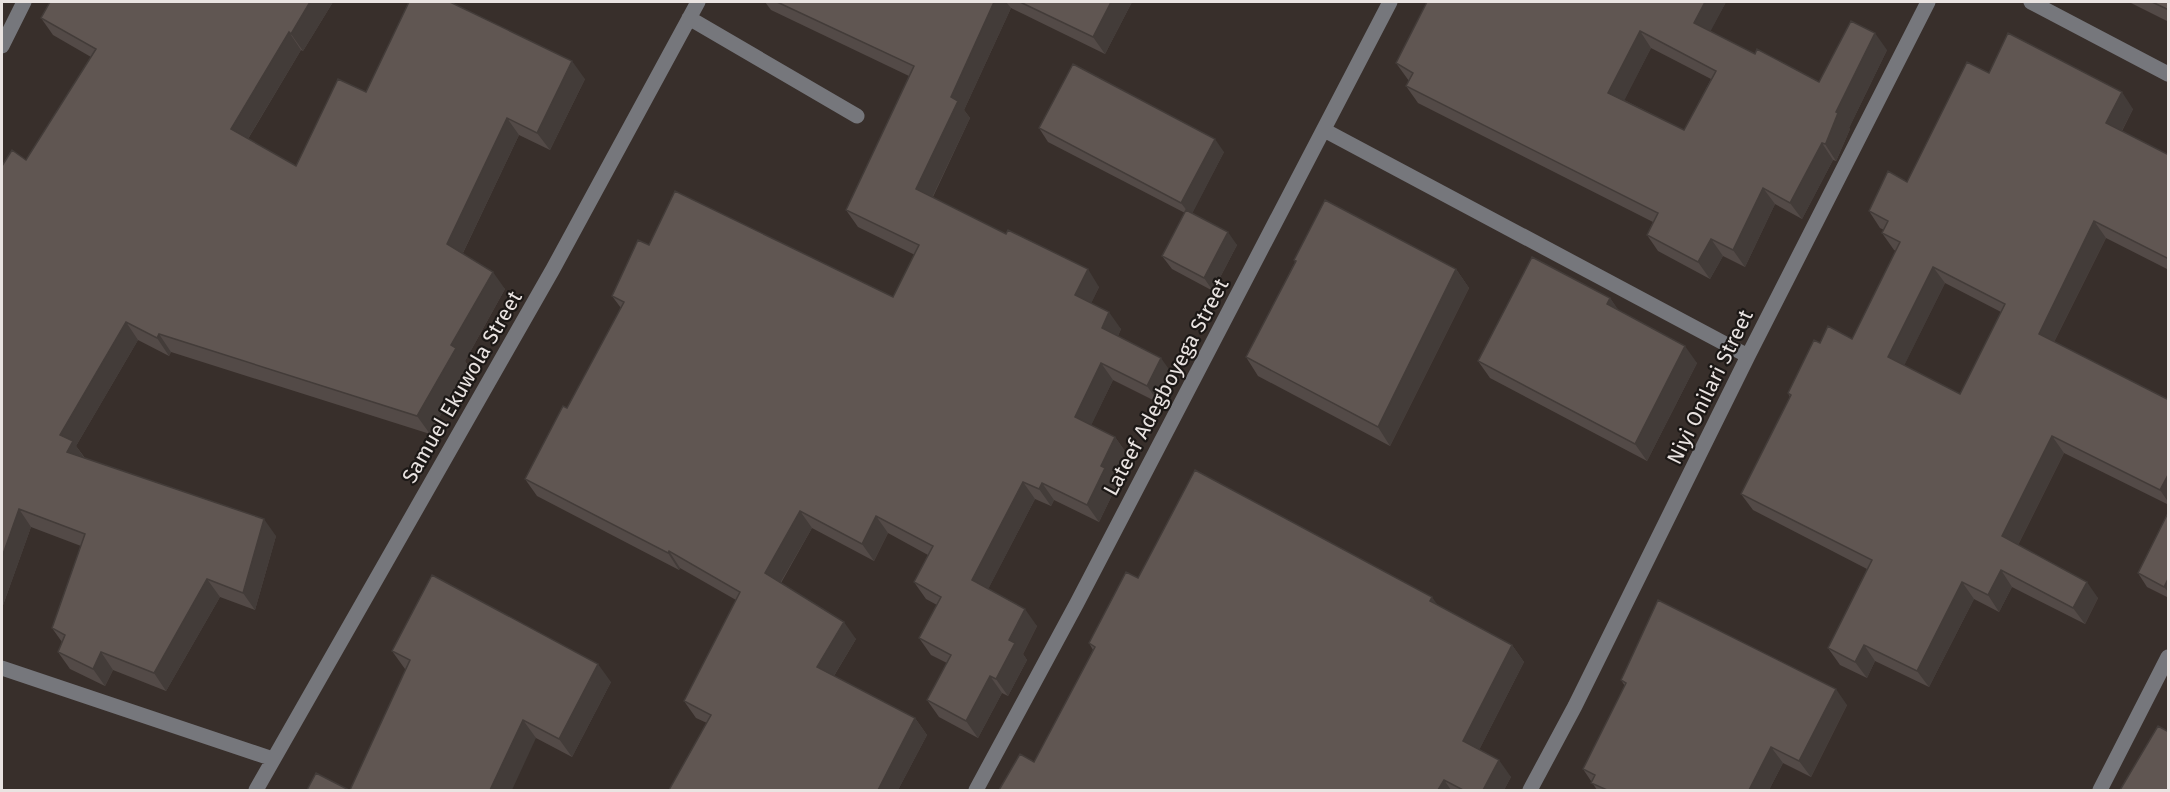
<svg xmlns="http://www.w3.org/2000/svg" width="2170" height="792" font-family="'Fira Sans',sans-serif">
<style>
.lines{fill:none;stroke-linecap:round;stroke-linejoin:round}
.minor{stroke:#76777c;stroke-width:15}
.wall{fill:#534a47;fill-rule:evenodd}
.shaded-wall{fill:#433c39}
.building{fill:#605652;stroke:#433c39;stroke-width:1.5;fill-rule:evenodd}
.labels{text-anchor:middle;dominant-baseline:central;stroke-width:4.5;stroke-linejoin:round;paint-order:stroke}
.street-label{font-size:21px;fill:#e9e3e1;stroke:#1c1816}
</style>
<rect width="100%" height="100%" fill="#382f2b"/>
<g class="lines">
<!-- minor -->
<path class="minor" d="M 2031,2 L 2168,74
M 689,18 L 857,116
M 2,46 L 24,2
M 1324,130 L 1748,356
M 2,668 L 273,759
M 256,790 L 553,269 L 698,2
M 976,790 L 1077,603 L 1390,2
M 1530,790 L 1575,706 L 1748,356 L 1928,2
M 2100,790 L 2168,657"/>
</g>
<!-- wall -->
<path class="wall" d="M 333,2 L 303,51 L 301,50 L 248,139 L 296,166 L 366,92 L 585,79 L 550,150 L 519,135 L 463,253 L 505,289 L 465,361 L 468,366 L 430,434 L 171,352 L 169,356 L 138,340 L 76,446 L 85,458 L 276,536 L 255,610 L 220,597 L 166,691 L 113,670 L 105,686 L 70,669 L 58,652 L 62,642 L 52,628 L 81,546 L 31,527 L 2,608 L 26,160 L 91,57 L 53,35 L 41,18 Z
M 765,2 L 1132,2 L 1105,54 L 1011,8 L 964,110 L 970,118 L 933,197 L 1099,287 L 1091,303 L 1121,329 L 1118,336 L 1173,375 L 1159,403 L 1113,380 L 1091,425 L 1115,437 L 1127,454 L 1114,481 L 1117,485 L 1099,522 L 1054,500 L 1051,506 L 1035,499 L 988,589 L 1037,626 L 1023,654 L 1027,660 L 1008,696 L 1002,693 L 978,738 L 939,717 L 927,700 L 947,663 L 931,655 L 919,638 L 937,605 L 926,599 L 914,582 L 928,555 L 888,533 L 874,561 L 812,528 L 781,583 L 856,639 L 834,676 L 915,718 L 927,735 L 898,790 L 669,790 L 707,723 L 696,718 L 684,701 L 736,600 L 680,568 L 679,570 L 537,496 L 525,479 L 567,408 L 621,308 L 612,296 L 649,245 L 893,297 L 915,255 L 858,227 L 846,210 L 909,76 L 771,10 Z
M 1427,2 L 1726,2 L 1710,31 L 1755,54 L 1819,82 L 1887,50 L 1849,128 L 1850,129 L 1837,159 L 1836,161 L 1833,160 L 1802,219 L 1775,204 L 1745,267 L 1723,256 L 1710,279 L 1658,251 L 1647,235 L 1653,222 L 1418,103 L 1406,86 L 1409,81 L 1396,63 ZM 1651,48 L 1711,79 L 1684,130 L 1624,100 Z
M 2129,2 L 2169,2 L 2169,22 Z
M 1989,73 L 2133,109 L 2122,131 L 2169,155 L 2169,270 L 2106,238 L 2054,342 L 2169,400 L 2169,505 L 2064,453 L 2018,545 L 2098,598 L 2085,624 L 2012,587 L 1999,612 L 1974,599 L 1929,687 L 1875,661 L 1867,678 L 1840,665 L 1828,648 L 1867,569 L 1753,510 L 1741,494 L 1790,397 L 1788,393 L 1820,343 L 1852,339 L 1896,251 L 1894,250 L 1882,233 L 1884,230 L 1880,228 L 1869,211 L 1907,182 ZM 1945,283 L 2001,312 L 1960,394 L 1904,365 Z
M 1039,128 L 1224,152 L 1192,213 L 1237,245 L 1213,291 L 1172,269 L 1162,256 L 1185,213 L 1048,142 Z
M 1294,260 L 1456,269 L 1469,288 L 1390,446 L 1258,376 L 1246,357 L 1295,262 Z
M 1610,298 L 1618,310 L 1697,363 L 1647,461 L 1490,378 L 1478,361 Z
M 2169,511 L 2169,598 L 2147,587 L 2138,573 Z
M 1138,578 L 1437,605 L 1512,645 L 1524,662 L 1479,750 L 1511,777 L 1504,790 L 999,790 L 1034,762 L 1093,650 L 1089,643 Z
M 392,651 L 611,682 L 572,757 L 405,669 Z
M 1621,680 L 1847,705 L 1811,777 L 1783,763 L 1769,790 L 1597,790 L 1583,769 L 1625,686 Z"/>
<!-- shaded-wall -->
<path class="shaded-wall" d="M 310,2 L 333,2 L 303,51 L 291,34 Z
M 994,2 L 1006,2 L 1011,8 L 964,110 L 970,118 L 928,206 L 916,189 L 951,97 Z
M 1111,2 L 1132,2 L 1105,54 L 1093,37 Z
M 1705,2 L 1726,2 L 1706,40 L 1694,23 Z
M 1640,31 L 1651,48 L 1620,109 L 1608,93 Z
M 289,32 L 301,50 L 243,147 L 231,129 Z
M 1875,33 L 1887,50 L 1849,128 L 1850,129 L 1836,161 L 1825,144 L 1836,112 Z
M 572,61 L 585,79 L 550,150 L 537,133 Z
M 2122,92 L 2133,109 L 2117,140 L 2106,123 Z
M 507,118 L 519,135 L 459,261 L 447,244 Z
M 1215,139 L 1224,152 L 1191,216 L 1181,203 Z
M 1822,143 L 1833,160 L 1802,219 L 1790,203 Z
M 1763,188 L 1775,204 L 1745,267 L 1733,250 Z
M 2094,221 L 2106,238 L 2050,350 L 2039,334 Z
M 1228,232 L 1237,245 L 1213,291 L 1204,278 Z
M 1711,239 L 1723,256 L 1710,279 L 1698,262 Z
M 1933,267 L 1945,283 L 1900,374 L 1888,357 Z
M 1088,269 L 1099,287 L 1087,312 L 1075,295 Z
M 1456,269 L 1469,288 L 1390,446 L 1378,427 Z
M 493,272 L 505,289 L 465,361 L 468,366 L 430,434 L 417,416 L 451,345 Z
M 1610,298 L 1622,315 L 1607,304 Z
M 1109,312 L 1121,329 L 1114,345 L 1102,328 Z
M 126,322 L 138,340 L 76,446 L 85,459 L 67,452 L 60,435 Z
M 159,334 L 171,352 L 169,356 L 157,338 Z
M 1685,346 L 1697,363 L 1647,461 L 1635,444 Z
M 1161,358 L 1173,375 L 1159,403 L 1147,386 Z
M 1101,363 L 1113,380 L 1087,434 L 1075,417 Z
M 2052,436 L 2064,453 L 2014,553 L 2002,536 Z
M 1115,437 L 1127,454 L 1114,481 L 1117,485 L 1099,522 L 1087,505 L 1101,466 Z
M 2169,473 L 2169,503 L 2160,490 Z
M 1023,482 L 1035,499 L 984,597 L 972,580 Z
M 1042,483 L 1054,500 L 1051,506 L 1039,489 Z
M 19,509 L 31,527 L 2,608 L 2,557 Z
M 800,511 L 812,528 L 776,590 L 765,573 Z
M 876,516 L 888,533 L 874,561 L 862,544 Z
M 264,519 L 276,536 L 255,610 L 243,593 Z
M 669,551 L 680,568 L 679,570 L 668,553 Z
M 2001,570 L 2012,587 L 1999,612 L 1988,595 Z
M 2169,577 L 2169,593 L 2164,587 Z
M 207,579 L 220,597 L 166,691 L 154,673 Z
M 1962,582 L 1974,599 L 1929,687 L 1917,671 Z
M 2087,582 L 2098,598 L 2085,624 L 2073,608 Z
M 1432,597 L 1444,614 L 1430,601 Z
M 1025,609 L 1037,626 L 1023,654 L 1027,660 L 1008,696 L 996,679 L 1009,640 Z
M 844,622 L 856,639 L 829,684 L 817,667 Z
M 1512,645 L 1524,662 L 1475,758 L 1463,741 Z
M 1864,645 L 1875,661 L 1867,678 L 1855,662 Z
M 101,652 L 113,670 L 105,686 L 93,669 Z
M 598,664 L 611,682 L 572,757 L 559,739 Z
M 990,676 L 1002,693 L 978,738 L 966,721 Z
M 1836,689 L 1847,705 L 1811,777 L 1799,761 Z
M 915,718 L 927,735 L 898,790 L 878,790 Z
M 523,720 L 536,738 L 512,790 L 490,790 Z
M 1771,747 L 1783,763 L 1769,790 L 1749,790 Z
M 1499,760 L 1511,777 L 1504,790 L 1483,790 Z
M 1444,780 L 1451,790 L 1438,790 Z"/>
<!-- building -->
<path class="building" d="M 50,2 L 310,2 L 291,34 L 289,32 L 231,129 L 296,166 L 338,79 L 366,92 L 409,2 L 450,2 L 572,61 L 537,133 L 507,118 L 447,244 L 493,272 L 451,345 L 456,348 L 417,416 L 159,334 L 157,338 L 126,322 L 60,435 L 73,441 L 67,452 L 264,519 L 243,593 L 207,579 L 154,673 L 101,652 L 93,669 L 58,652 L 65,635 L 52,628 L 85,534 L 19,509 L 2,557 L 2,166 L 12,150 L 26,160 L 96,49 L 41,18 Z
M 777,2 L 994,2 L 951,97 L 958,101 L 916,189 L 1006,234 L 1008,230 L 1088,269 L 1075,295 L 1109,312 L 1102,328 L 1161,358 L 1147,386 L 1101,363 L 1075,417 L 1115,437 L 1101,466 L 1105,468 L 1087,505 L 1042,483 L 1039,489 L 1023,482 L 972,580 L 1025,609 L 1009,640 L 1015,643 L 996,679 L 990,676 L 966,721 L 927,700 L 951,655 L 919,638 L 941,597 L 914,582 L 933,546 L 876,516 L 862,544 L 800,511 L 765,573 L 844,622 L 817,667 L 915,718 L 878,790 L 669,790 L 711,715 L 684,701 L 740,592 L 669,551 L 668,553 L 525,479 L 563,406 L 567,408 L 624,302 L 612,296 L 638,240 L 649,245 L 675,191 L 893,297 L 919,245 L 846,210 L 914,66 Z
M 1020,2 L 1111,2 L 1093,37 Z
M 1427,2 L 1705,2 L 1694,23 L 1755,54 L 1757,49 L 1819,82 L 1851,21 L 1875,33 L 1836,112 L 1838,113 L 1826,143 L 1825,144 L 1822,143 L 1790,203 L 1763,188 L 1733,250 L 1711,239 L 1698,262 L 1647,235 L 1658,213 L 1406,86 L 1413,73 L 1396,63 ZM 1640,31 L 1716,71 L 1684,130 L 1608,93 Z
M 2152,2 L 2169,2 L 2169,10 Z
M 2008,33 L 2122,92 L 2106,123 L 2169,155 L 2169,259 L 2094,221 L 2039,334 L 2169,400 L 2169,473 L 2160,490 L 2052,436 L 2002,536 L 2087,582 L 2073,608 L 2001,570 L 1988,595 L 1962,582 L 1917,671 L 1864,645 L 1855,662 L 1828,648 L 1872,560 L 1741,494 L 1791,395 L 1788,393 L 1814,340 L 1820,343 L 1828,326 L 1852,339 L 1900,242 L 1882,233 L 1888,221 L 1869,211 L 1888,171 L 1907,182 L 1967,62 L 1989,73 ZM 1933,267 L 2005,304 L 1960,394 L 1888,357 Z
M 1073,64 L 1215,139 L 1181,203 L 1039,128 Z
M 1325,200 L 1456,269 L 1378,427 L 1246,357 L 1296,261 L 1294,260 Z
M 1186,210 L 1228,232 L 1204,278 L 1162,256 Z
M 1532,257 L 1610,298 L 1607,304 L 1685,346 L 1635,444 L 1478,361 Z
M 1195,470 L 1432,597 L 1430,601 L 1512,645 L 1463,741 L 1499,760 L 1483,790 L 1463,790 L 1444,780 L 1438,790 L 999,790 L 1020,754 L 1034,762 L 1095,647 L 1089,643 L 1126,572 L 1138,578 Z
M 2169,511 L 2169,577 L 2164,587 L 2138,573 Z
M 432,575 L 598,664 L 559,739 L 523,720 L 490,790 L 350,790 L 410,660 L 392,651 Z
M 1658,600 L 1836,689 L 1799,761 L 1771,747 L 1749,790 L 1607,790 L 1591,783 L 1595,775 L 1583,769 L 1626,683 L 1621,680 Z
M 2158,726 L 2169,732 L 2169,790 L 2120,790 Z
M 316,773 L 349,790 L 307,790 Z"/>
<g class="labels">
<!-- street labels -->
<g class="street-label">
<text transform="translate(462 387) rotate(-60)">Samuel Ekuwola Street</text>
<text transform="translate(1166 387) rotate(-62)">Lateef Adegboyega Street</text>
<text transform="translate(1710 387) rotate(-64)">Niyi Onilari Street</text>
</g>
</g>
<!-- border -->
<rect width="2170" height="792" fill="none" stroke="#e9e3e1" stroke-width="6"/>
</svg>
